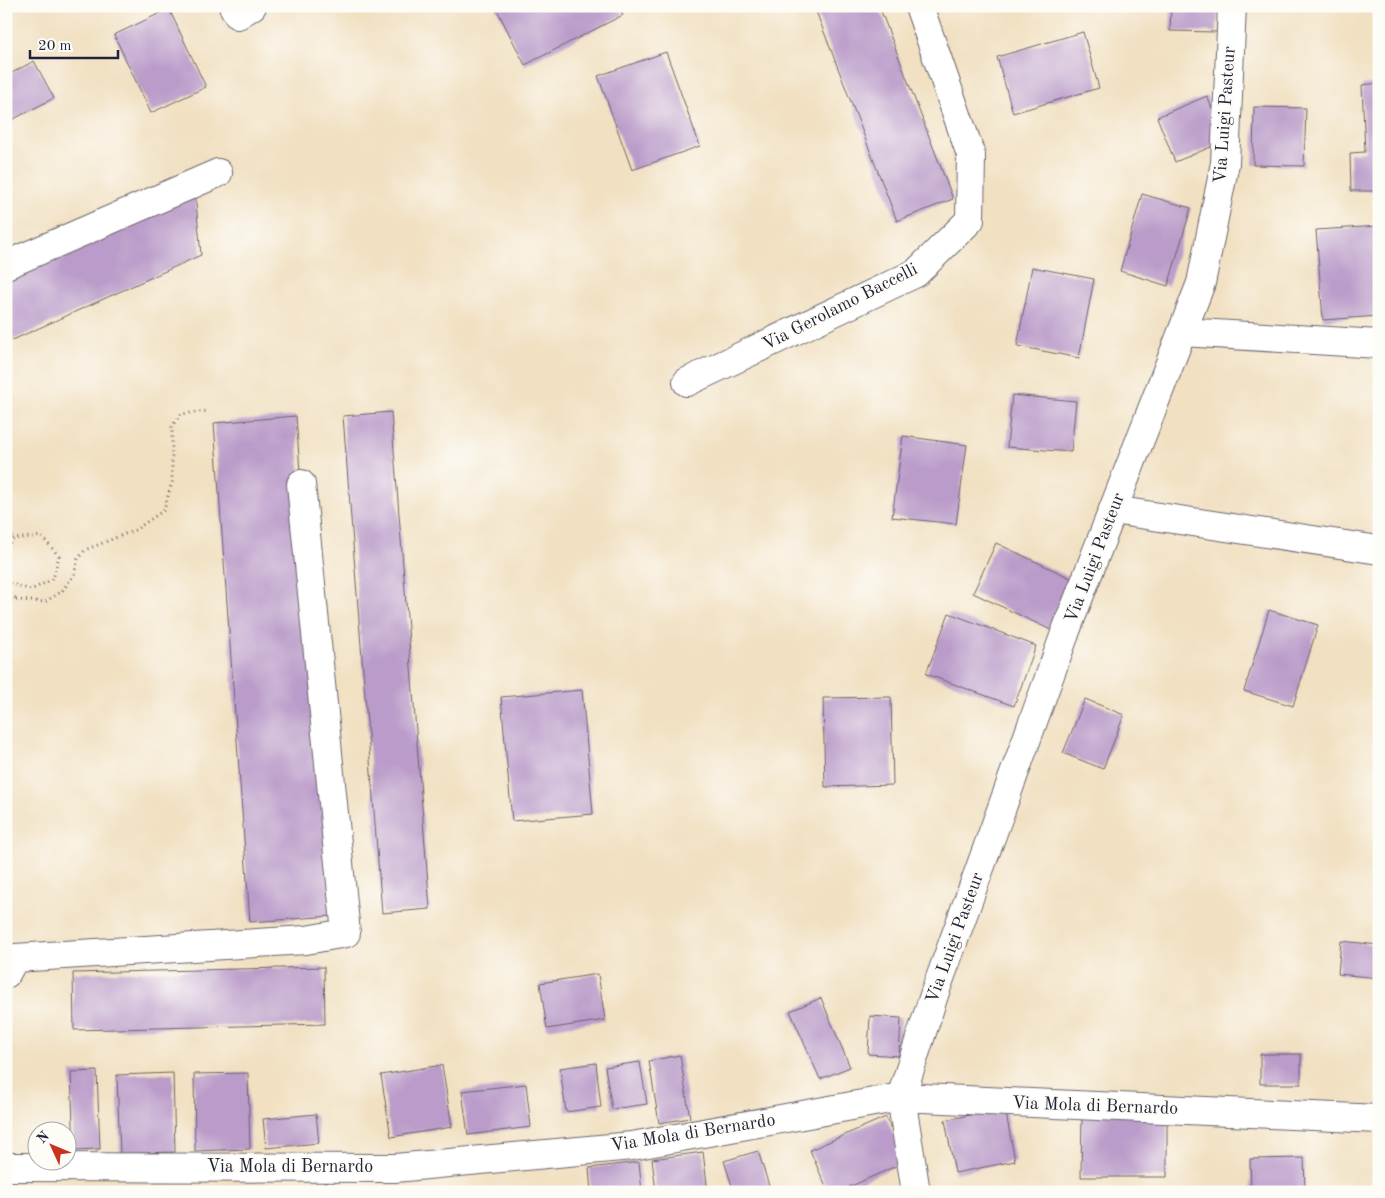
<svg xmlns="http://www.w3.org/2000/svg" width="1385" height="1198" font-family="'Old Standard TT',serif">
<style>
.building{fill:#ba9bc9}
.lines{fill:none;stroke-linecap:round;stroke-linejoin:round}
.minor-casing{stroke:#6a646a;stroke-width:30}
.path{stroke:#6a646a;stroke-width:3;stroke-dasharray:1 4;stroke-linecap:butt}
.minor{stroke:#fff;stroke-width:28}
.labels{text-anchor:middle;dominant-baseline:central;stroke-width:4.5;stroke-linejoin:round;paint-order:stroke}
.street-label{font-size:18px;fill:#22223b;stroke:#fdfcf7}
</style>
<rect width="100%" height="100%" fill="#fdfcf7"/>
<filter id="ink" filterUnits="userSpaceOnUse"><feTurbulence type="fractalNoise" baseFrequency=".02" numOctaves="2"/><feDisplacementMap in="SourceGraphic" scale="10" xChannelSelector="R" yChannelSelector="G"/><feConvolveMatrix kernelMatrix="1 2 1 2 8 2 1 2 1" color-interpolation-filters="sRGB"/></filter>
<filter id="wash" filterUnits="userSpaceOnUse"><feTurbulence type="fractalNoise" baseFrequency=".0096" numOctaves="4" result="noise"/><feDisplacementMap in="SourceGraphic" scale="20" xChannelSelector="R" yChannelSelector="G"/><feGaussianBlur stdDeviation="1.12" result="paint"/><feColorMatrix in="noise" values="0 0 0 0 0 0 0 0 0 0 0 0 0 0 0 0 0 1.4 0 .05"/><feComposite in="paint" operator="in"/></filter>
<g filter="url(#wash)">
<rect width="100%" height="100%" fill="#f1e0c1"/>
<g id="blocks">
<!-- building -->
<path class="building" d="M 495,6 L 618,6 L 623,15 L 525,65 Z
M 814,6 L 879,6 L 953,199 L 897,221 Z
M 1171,6 L 1218,6 L 1217,32 L 1170,31 Z
M 169,9 L 206,87 L 151,113 L 114,35 Z
M 1083,32 L 1099,88 L 1013,113 L 997,57 Z
M 666,52 L 700,146 L 632,170 L 598,76 Z
M 34,61 L 54,98 L 6,123 L 6,76 Z
M 1379,83 L 1379,191 L 1351,191 L 1350,153 L 1365,152 L 1362,85 Z
M 1207,96 L 1225,141 L 1175,162 L 1157,117 Z
M 1254,107 L 1306,108 L 1304,166 L 1253,165 Z
M 195,192 L 201,255 L 6,343 L 6,277 Z
M 1142,194 L 1191,208 L 1168,286 L 1120,271 Z
M 1379,226 L 1379,316 L 1323,320 L 1316,230 Z
M 1032,267 L 1094,279 L 1079,358 L 1017,346 Z
M 1012,395 L 1076,401 L 1071,452 L 1007,447 Z
M 391,412 L 430,909 L 382,913 L 343,416 Z
M 296,416 L 332,916 L 250,922 L 214,423 Z
M 903,436 L 967,445 L 956,524 L 892,517 Z
M 996,543 L 1077,581 L 1053,631 L 973,593 Z
M 1269,610 L 1318,625 L 1293,706 L 1244,691 Z
M 949,613 L 1036,646 L 1014,706 L 926,674 Z
M 582,690 L 593,814 L 512,821 L 501,697 Z
M 891,697 L 893,785 L 825,787 L 823,698 Z
M 1085,699 L 1124,715 L 1103,769 L 1063,753 Z
M 1341,941 L 1379,945 L 1379,978 L 1338,974 Z
M 324,967 L 325,1024 L 74,1030 L 73,973 Z
M 598,974 L 605,1020 L 547,1029 L 540,983 Z
M 821,998 L 850,1067 L 820,1079 L 790,1011 Z
M 870,1016 L 901,1018 L 899,1056 L 868,1054 Z
M 1260,1054 L 1301,1054 L 1301,1084 L 1260,1084 Z
M 680,1055 L 690,1118 L 659,1123 L 649,1061 Z
M 640,1062 L 647,1104 L 612,1109 L 605,1067 Z
M 596,1063 L 601,1107 L 566,1112 L 560,1068 Z
M 442,1065 L 452,1127 L 391,1137 L 381,1075 Z
M 97,1071 L 100,1149 L 74,1150 L 71,1072 Z
M 173,1073 L 175,1152 L 120,1154 L 117,1075 Z
M 248,1073 L 250,1149 L 195,1151 L 194,1074 Z
M 526,1084 L 531,1127 L 468,1135 L 462,1091 Z
M 1005,1108 L 1015,1161 L 955,1173 L 945,1120 Z
M 1082,1113 L 1167,1113 L 1167,1177 L 1081,1177 Z
M 316,1114 L 319,1143 L 266,1148 L 263,1119 Z
M 886,1117 L 905,1162 L 838,1192 L 828,1192 L 810,1150 Z
M 758,1151 L 771,1192 L 734,1192 L 724,1161 Z
M 703,1152 L 708,1192 L 656,1192 L 652,1159 Z
M 1304,1158 L 1305,1192 L 1251,1192 L 1250,1159 Z
M 639,1162 L 642,1192 L 591,1192 L 589,1168 Z"/>
</g>
</g>
<g filter="url(#ink)">
<use href="#blocks" fill-opacity="0" stroke="#6a646a" stroke-width="1"/>
<g class="lines">
<defs>
<path id="minor" d="M 233,6 L 238,15 L 252,6
M 6,265 L 218,173
M 1182,332 L 1379,344
M 687,382 L 916,273 L 970,220 L 971,155 L 919,6
M 1113,510 L 1379,550
M 6,974 L 15,958 L 306,940 L 346,933 L 301,484
M 6,1167 L 395,1168 L 632,1146 L 901,1097 L 1379,1119
M 916,1192 L 901,1097 L 935,992 L 1067,628 L 1201,283 L 1225,163 L 1232,6"/>
</defs>
<!-- minor casing -->
<use href="#minor" class="minor-casing"/>
<!-- path -->
<path class="path" d="M 6,522 L 13,539
M 6,547 L 13,539 L 41,536 L 59,556 L 53,579 L 31,590 L 6,582
M 6,592 L 17,599
M 6,601 L 18,600 L 45,602 L 62,591 L 74,575 L 78,559 L 85,550 L 135,530 L 164,510 L 172,482 L 172,426 L 181,414 L 208,411"/>
<!-- minor -->
<use href="#minor" class="minor"/>
</g>
</g>
<g class="labels">
<!-- street labels -->
<g class="street-label">
<text transform="translate(1225 115) rotate(-86)">Via Luigi Pasteur</text>
<text transform="translate(840 307) rotate(-27)">Via Gerolamo Baccelli</text>
<text transform="translate(1095 558) rotate(-69)">Via Luigi Pasteur</text>
<text transform="translate(955 938) rotate(-70)">Via Luigi Pasteur</text>
<text transform="translate(1095 1106) rotate(2)">Via Mola di Bernardo</text>
<text transform="translate(693 1133) rotate(-9)">Via Mola di Bernardo</text>
<text x="290" y="1167">Via Mola di Bernardo</text>
</g>
</g>
<!-- margin -->
<rect width="1385" height="1198" fill="none" stroke="#fdfcf7" stroke-width="25"/>
<!-- north arrow -->
<g transform="translate(52 1146) rotate(314)"><circle r="24" fill="#fdfcf7" stroke="#a5a5ac"/>
<path d="M0-4L9 19L0 12L-9 19Z" fill="#c8321e"/>
<text y="-8" font-size="14" font-weight="bold" text-anchor="middle" fill="#22223b">N</text>
</g>
<!-- scale -->
<path d="M30 50v8h88v-8" fill="none" stroke="#22223b" stroke-width="2.5"/>
<text x="38" y="50" font-size="15" fill="#22223b" stroke="#fdfcf7" stroke-width="4" paint-order="stroke">20 m</text>
</svg>
